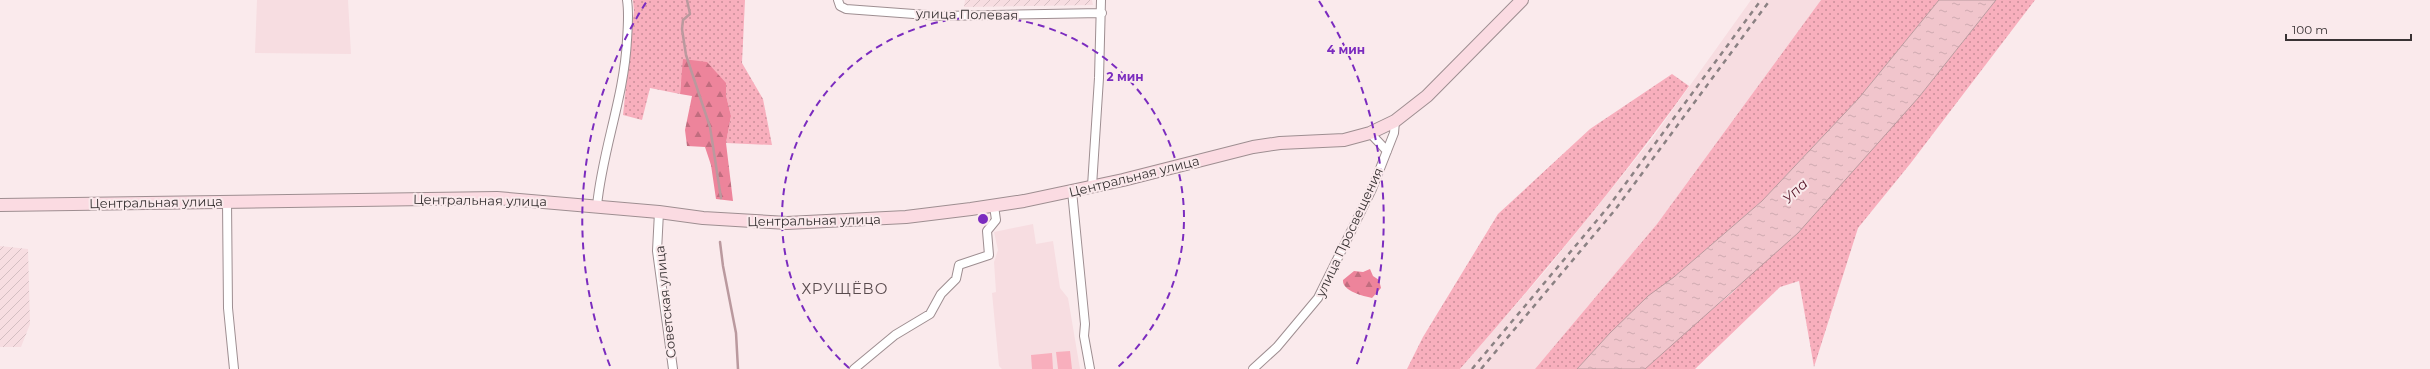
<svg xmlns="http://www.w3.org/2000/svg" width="2430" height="369" font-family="Montserrat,sans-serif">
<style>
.built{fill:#f7dde1}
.industrial{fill:url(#industrial-furrows)}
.grass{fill:url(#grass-dots)}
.forest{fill:url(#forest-firs)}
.pitch{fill:#f8afbd}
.water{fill:url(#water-ripples);stroke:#ba999e}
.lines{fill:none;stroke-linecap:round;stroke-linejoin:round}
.stream{stroke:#ba999e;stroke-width:2.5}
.street-casing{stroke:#9e8e91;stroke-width:10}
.secondary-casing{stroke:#9e8e91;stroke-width:14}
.street{stroke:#fff;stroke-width:8}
.secondary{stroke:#fbdbe2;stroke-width:12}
.rail{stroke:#8b8183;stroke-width:2.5;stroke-dasharray:5 5;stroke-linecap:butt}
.ring{fill:none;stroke:#7b2cbf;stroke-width:2;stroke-dasharray:7 5}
.labels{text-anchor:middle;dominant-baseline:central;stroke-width:4;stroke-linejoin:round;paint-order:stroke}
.street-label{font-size:13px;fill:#393334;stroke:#faeaec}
.water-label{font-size:14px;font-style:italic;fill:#541427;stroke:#faeaec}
.quarter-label{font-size:15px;letter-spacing:1px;fill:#594b4e;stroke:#faeaec}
.centre{fill:#7b2cbf;stroke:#faeaec;stroke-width:2}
.ring-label{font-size:12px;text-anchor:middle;font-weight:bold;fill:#7b2cbf;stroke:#faeaec;stroke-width:4;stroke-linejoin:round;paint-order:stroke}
</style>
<defs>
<pattern id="industrial-furrows" width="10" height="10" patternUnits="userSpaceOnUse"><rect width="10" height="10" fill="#f7dde1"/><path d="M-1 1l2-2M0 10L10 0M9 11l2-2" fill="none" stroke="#d4bec2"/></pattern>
<pattern id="grass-dots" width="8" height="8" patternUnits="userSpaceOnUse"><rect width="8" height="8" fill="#f8afbd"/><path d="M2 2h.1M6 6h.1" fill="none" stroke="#ca8f9a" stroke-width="1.8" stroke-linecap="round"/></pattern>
<pattern id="forest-firs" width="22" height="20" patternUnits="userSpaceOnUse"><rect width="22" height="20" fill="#ed849b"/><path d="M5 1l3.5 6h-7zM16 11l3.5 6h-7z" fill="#c16d7f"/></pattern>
<pattern id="water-ripples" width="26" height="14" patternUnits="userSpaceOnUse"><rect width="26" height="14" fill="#f1c5cc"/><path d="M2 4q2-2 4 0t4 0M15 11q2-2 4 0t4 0" fill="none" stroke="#cfaab0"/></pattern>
</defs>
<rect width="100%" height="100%" fill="#faeaec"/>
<!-- built -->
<path class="built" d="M 257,0 L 348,0 L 351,54 L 255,53 Z
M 1751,0 L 1821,0 L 1657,224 L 1535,369 L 1460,369 L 1546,270 L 1651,140 Z
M 1033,224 L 1036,244 L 1053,241 L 1060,288 L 1068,298 L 1080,369 L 1002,369 L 999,366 L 992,293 L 996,292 L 994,262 L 998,250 L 994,232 Z"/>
<!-- industrial -->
<path class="industrial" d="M 965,0 L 1092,0 L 1093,5 L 964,7 Z
M 0,246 L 28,249 L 30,324 L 21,347 L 0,347 Z"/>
<!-- grass -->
<path class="grass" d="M 633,0 L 745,0 L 742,63 L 763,99 L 772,145 L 726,143 L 731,116 L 726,95 L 726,83 L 681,81 L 680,94 L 650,88 L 642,120 L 623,115 L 634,11 Z
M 1821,0 L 1939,0 L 1859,98 L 1762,201 L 1674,277 L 1648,297 L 1610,333 L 1577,369 L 1535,369 L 1657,224 Z
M 1996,0 L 2035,0 L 1910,164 L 1858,228 L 1814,367 L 1799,281 L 1780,287 L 1695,369 L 1645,369 L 1677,338 L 1732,293 L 1919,97 Z
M 1672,74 L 1689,86 C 1618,185 1540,277 1460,369 L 1407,369 L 1423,337 L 1498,214 L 1590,129 Z"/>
<!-- forest -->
<path class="forest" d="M 683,59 L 707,62 L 726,83 L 726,95 L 731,116 L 726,143 L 733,201 L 716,199 L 711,165 L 705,147 L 687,146 L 685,130 L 692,96 L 680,94 Z
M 1370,269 L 1373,276 L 1379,280 L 1381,288 L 1372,298 C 1363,296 1342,291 1343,280 L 1354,271 L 1363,272 Z"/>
<!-- pitch -->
<path class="pitch" d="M 1070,351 L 1072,369 L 1058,369 L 1056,352 Z
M 1052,353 L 1053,369 L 1032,369 L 1031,355 Z"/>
<!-- water -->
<path class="water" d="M 1939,0 L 1996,0 L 1919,97 L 1798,233 L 1645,369 L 1577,369 L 1610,333 L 1648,296 L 1674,277 L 1762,201 L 1859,98 Z"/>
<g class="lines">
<!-- stream -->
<path class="stream" d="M 687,0 L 690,14 L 683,20 L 682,29 L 686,55 L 710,127 L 721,198
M 720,242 L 723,266 L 736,333 L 738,369"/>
<defs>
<path id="street" d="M 838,0 L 840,6 L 846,9 L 941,16 L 1102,13
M 1370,133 L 1387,151
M 1092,186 L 1099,78 L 1101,0
M 1072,191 L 1085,324 L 1084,336 L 1090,369
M 227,201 L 228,308 L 234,369
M 597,206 C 602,151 624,98 627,40 C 628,26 629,13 627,0
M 659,212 L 657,251 L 673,369
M 854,369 L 895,335 L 930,314 L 941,294 L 956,279 L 959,265 L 989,255 L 987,231 L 996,220 L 994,206
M 1253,369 L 1277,347 L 1318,298 L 1372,189 L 1394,133 L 1395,121"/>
<path id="secondary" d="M 0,205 L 497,198 L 659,212 L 703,218 L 787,223 L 906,217 L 971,209 L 1024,201 L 1123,180 L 1253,147 L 1280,143 L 1344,140 L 1370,133 L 1395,121 L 1427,96 L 1522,0"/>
</defs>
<!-- street casing -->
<use href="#street" class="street-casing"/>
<!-- secondary casing -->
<use href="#secondary" class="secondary-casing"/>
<!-- street -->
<use href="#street" class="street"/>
<!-- secondary -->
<use href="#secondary" class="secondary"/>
<!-- rail -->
<path class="rail" d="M 1472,369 L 1609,206 L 1761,0
M 1481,369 L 1615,210 L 1770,0"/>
</g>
<!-- distance rings -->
<g class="ring">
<path d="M849 368A201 201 0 1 1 1117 368"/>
<path d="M610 366A401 401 0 0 1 647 1M1319 1A401 401 0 0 1 1356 366"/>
</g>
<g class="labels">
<!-- street labels -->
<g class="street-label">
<text transform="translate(967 14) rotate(1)">улица Полевая</text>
<text transform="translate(1134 176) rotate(-14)">Центральная улица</text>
<text transform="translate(480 200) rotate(1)">Центральная улица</text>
<text transform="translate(156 202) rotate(-1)">Центральная улица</text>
<text transform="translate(814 220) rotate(-1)">Центральная улица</text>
<text transform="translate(1349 232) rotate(-65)">улица Просвещения</text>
<text transform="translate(665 302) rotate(-96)">Советская улица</text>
</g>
<!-- water labels -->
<g class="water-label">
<text transform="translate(1795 191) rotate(-44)">Упа</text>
</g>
<!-- quarter labels -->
<g class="quarter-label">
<text x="845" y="288">ХРУЩЁВО</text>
</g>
</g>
<circle cx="983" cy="219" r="6" class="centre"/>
<g class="ring-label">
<text x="1346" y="54">4 мин</text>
<text x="1125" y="81">2 мин</text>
</g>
<!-- scale -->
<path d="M2286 34v6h125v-6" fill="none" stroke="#393334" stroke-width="2"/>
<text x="2292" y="34" font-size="12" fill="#393334" stroke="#faeaec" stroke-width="3" paint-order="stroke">100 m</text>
</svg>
